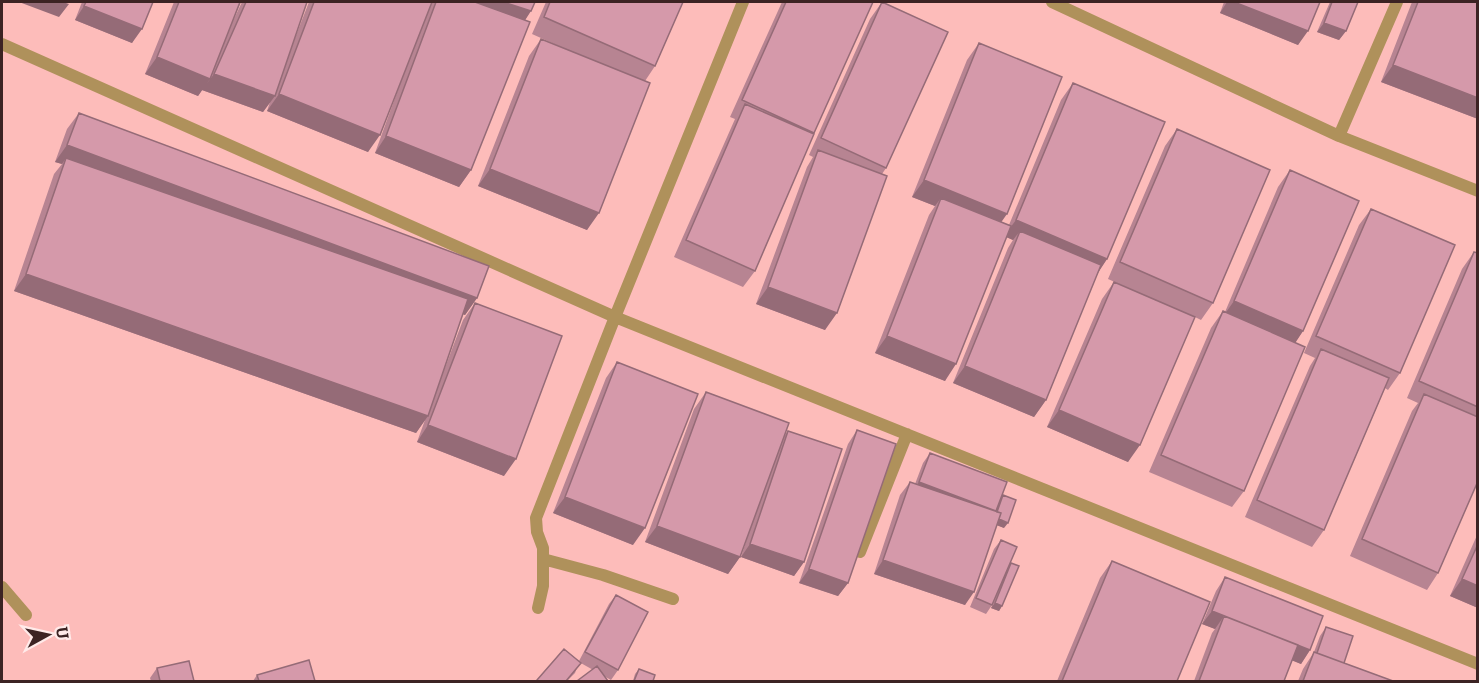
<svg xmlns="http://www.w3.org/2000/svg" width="1479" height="683" font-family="Bitter,serif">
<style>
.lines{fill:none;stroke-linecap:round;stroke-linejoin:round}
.service{stroke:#af915b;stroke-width:12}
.wall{fill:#b78492}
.shaded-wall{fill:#956b77}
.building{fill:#d599aa;stroke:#956b77;stroke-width:1.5}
</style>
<rect width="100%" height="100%" fill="#fdbcba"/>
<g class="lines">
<!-- service -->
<path class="service" d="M 1052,2 L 1339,136 L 1478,191
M 2,44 L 615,317 L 1478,664
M 1339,136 L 1397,2
M 860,552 L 907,434
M 543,559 L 603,575 L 673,599
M 2,587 L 26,615
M 538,608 L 543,586 L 543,548 L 537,532 L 536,518 L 615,317 L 743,2"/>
</g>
<!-- wall -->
<path class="wall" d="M 82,2 L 153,2 L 132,43 L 75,20 Z
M 174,2 L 241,2 L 232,23 L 242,2 L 307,2 L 293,43 L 309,2 L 535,2 L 525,20 L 471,170 L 459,187 L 375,153 L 407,65 L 368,152 L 267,111 L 270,102 L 263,112 L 202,90 L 198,96 L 145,74 Z
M 546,2 L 683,2 L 655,66 L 645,81 L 587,230 L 478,186 L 529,56 L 541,39 L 570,51 L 532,34 Z
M 782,2 L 873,2 L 813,134 L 755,271 L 743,287 L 674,257 L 735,119 L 730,117 Z
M 882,2 L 886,168 L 882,174 L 825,330 L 756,304 L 807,167 L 813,157 L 809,155 L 870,19 Z
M 1224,2 L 1320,2 L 1298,45 L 1220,13 Z
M 1330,2 L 1358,2 L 1346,31 L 1339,40 L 1317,32 Z
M 1412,2 L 1478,2 L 1478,119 L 1381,82 Z
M 979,43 L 1001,222 L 1009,225 L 1061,100 L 1073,83 L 1107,259 L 1098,272 L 1046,400 L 1034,417 L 953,383 L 1008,248 L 1013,240 L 1006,237 L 945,381 L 875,353 L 929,215 L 935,206 L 912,197 L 967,60 Z
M 79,113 L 477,298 L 465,315 L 463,314 L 443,373 L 463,320 L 475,303 L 504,476 L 417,442 L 425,420 L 416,433 L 14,291 L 54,174 L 62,164 L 55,162 L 67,129 Z
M 1177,129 L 1213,303 L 1201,320 L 1195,317 L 1128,462 L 1047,427 L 1102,299 L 1114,282 L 1171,307 L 1108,279 L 1165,146 Z
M 1290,170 L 1303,331 L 1295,342 L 1244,491 L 1232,507 L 1149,472 L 1211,328 L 1223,311 L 1225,312 L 1278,187 Z
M 1371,209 L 1400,373 L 1388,390 L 1385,388 L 1324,530 L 1312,547 L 1245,517 L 1310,366 L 1315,358 L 1304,353 L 1359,225 Z
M 1474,252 L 1478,253 L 1478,481 L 1438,573 L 1427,590 L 1350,556 L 1412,411 L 1418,403 L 1407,398 L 1462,269 Z
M 617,362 L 633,545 L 553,513 L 606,378 Z
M 706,392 L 784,436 L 788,431 L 804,562 L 794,576 L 741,557 L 753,520 L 740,557 L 728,574 L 645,542 L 694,409 Z
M 857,430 L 848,583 L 838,596 L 799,583 L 848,444 Z
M 930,453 L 1001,498 L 1004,528 L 997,525 L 965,605 L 874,574 L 900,495 L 910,482 L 915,484 L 923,463 Z
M 1478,533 L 1478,608 L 1450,596 Z
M 1001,540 L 1009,566 L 1011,563 L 1002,606 L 999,611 L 991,608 L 997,595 L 992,605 L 986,614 L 970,607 L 994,549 Z
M 1112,561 L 1177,681 L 1057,681 L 1100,578 Z
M 1225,577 L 1310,650 L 1301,664 L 1292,660 L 1284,681 L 1194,681 L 1212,633 L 1215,629 L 1202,624 L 1216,591 Z
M 616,595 L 618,670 L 611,680 L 579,662 L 575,673 L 567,681 L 536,681 L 564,649 L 579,661 L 609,604 Z
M 1326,627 L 1344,663 L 1393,681 L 1298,681 L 1303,669 L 1314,652 L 1320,636 Z
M 157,668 L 194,681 L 151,681 L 150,678 Z
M 639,669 L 653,681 L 633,681 L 635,674 Z
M 257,675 L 315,681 L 253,681 Z"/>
<!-- shaded-wall -->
<path class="shaded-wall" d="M 19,2 L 63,2 L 69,4 L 59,17 Z
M 440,2 L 503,2 L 531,11 L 520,28 Z
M 1227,2 L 1234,2 L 1308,31 L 1298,45 L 1220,13 Z
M 84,6 L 142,29 L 132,43 L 75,20 Z
M 1324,23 L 1346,31 L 1339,40 L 1317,32 Z
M 157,57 L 210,79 L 198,96 L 145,74 Z
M 1393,65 L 1478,98 L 1478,119 L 1381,82 Z
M 214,74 L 275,96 L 263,112 L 202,90 Z
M 279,94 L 380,135 L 368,152 L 267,111 Z
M 386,136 L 471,170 L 459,187 L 375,153 Z
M 67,145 L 477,298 L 465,315 L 64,165 L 66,158 L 62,164 L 55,162 Z
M 490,169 L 599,213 L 587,230 L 478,186 Z
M 924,180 L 1007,214 L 995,231 L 941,198 L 935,206 L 912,197 Z
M 1016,220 L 1107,259 L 1096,276 L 1020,231 L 1013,240 L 1004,236 Z
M 26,274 L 428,416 L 416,433 L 14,291 Z
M 768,287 L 837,313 L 825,330 L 756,304 Z
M 1234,301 L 1303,331 L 1292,348 L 1222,318 Z
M 887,336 L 956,364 L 945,381 L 875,353 Z
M 965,366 L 1046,400 L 1034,417 L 953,383 Z
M 1059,410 L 1140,445 L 1128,462 L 1047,427 Z
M 428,425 L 516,459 L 504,476 L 417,442 Z
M 919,482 L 996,511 L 912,492 Z
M 565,497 L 645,528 L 633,545 L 553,513 Z
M 995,518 L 1008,523 L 1004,528 L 991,523 Z
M 657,526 L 740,557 L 728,574 L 645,542 Z
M 750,544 L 804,562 L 794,576 L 741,557 Z
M 883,560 L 974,592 L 965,605 L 874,574 Z
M 809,569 L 848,583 L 838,596 L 799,583 Z
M 1462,579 L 1478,586 L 1478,608 L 1450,596 Z
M 995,603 L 1002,606 L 999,611 L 991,608 Z
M 1212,611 L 1310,650 L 1301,664 L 1218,631 L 1224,616 L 1215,629 L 1202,624 Z"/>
<!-- building -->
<path class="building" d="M 86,2 L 153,2 L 142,29 L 84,6 Z
M 179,2 L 240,2 L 210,79 L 157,57 Z
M 246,2 L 307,2 L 275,96 L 214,74 Z
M 314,2 L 432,2 L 380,135 L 279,94 Z
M 436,2 L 475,2 L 530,22 L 471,170 L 386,136 Z
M 503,2 L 535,2 L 531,11 Z
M 550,2 L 683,2 L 655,66 L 544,17 Z
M 786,2 L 873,2 L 814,133 L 742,100 Z
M 882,2 L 948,32 L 886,168 L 821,138 Z
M 1234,2 L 1320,2 L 1308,31 Z
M 1332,2 L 1358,2 L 1346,31 L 1324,23 Z
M 1418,2 L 1478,2 L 1478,98 L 1393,65 Z
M 541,39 L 650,83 L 599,213 L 490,169 Z
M 979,43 L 1062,77 L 1007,214 L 924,180 Z
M 1073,83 L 1165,122 L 1107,259 L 1016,220 Z
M 745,104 L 814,134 L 755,271 L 686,240 Z
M 79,113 L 489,266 L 477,298 L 67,145 Z
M 1177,129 L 1270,170 L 1213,303 L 1120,262 Z
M 818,150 L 887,176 L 837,313 L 768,287 Z
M 66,158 L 468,299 L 428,416 L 26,274 Z
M 1290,170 L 1359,201 L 1303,331 L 1234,301 Z
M 941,198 L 1011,226 L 956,364 L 887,336 Z
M 1371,209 L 1455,245 L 1400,373 L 1316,336 Z
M 1020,231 L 1101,265 L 1046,400 L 965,366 Z
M 1474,252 L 1478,253 L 1478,407 L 1419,381 Z
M 1114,282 L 1195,317 L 1140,445 L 1059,410 Z
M 475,303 L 562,336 L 516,459 L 428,425 Z
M 1223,311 L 1305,347 L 1244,491 L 1161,455 Z
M 1321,349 L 1389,378 L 1324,530 L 1257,500 Z
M 617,362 L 698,394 L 645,528 L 565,497 Z
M 706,392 L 789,423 L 740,557 L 657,526 Z
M 1424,394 L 1478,417 L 1478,481 L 1438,573 L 1362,539 Z
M 857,430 L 896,444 L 848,583 L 809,569 Z
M 788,431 L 842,449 L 804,562 L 750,544 Z
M 930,453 L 1007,482 L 996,511 L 919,482 Z
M 910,482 L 1001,513 L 974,592 L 883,560 Z
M 1003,495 L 1016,500 L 1008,523 L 999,519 L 1001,513 L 997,512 Z
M 1001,540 L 1017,547 L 992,605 L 976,598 Z
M 1478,544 L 1478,586 L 1462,579 Z
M 1112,561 L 1210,602 L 1177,681 L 1062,681 Z
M 1011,563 L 1019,566 L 1002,606 L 995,603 Z
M 1225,577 L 1323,616 L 1310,650 L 1212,611 Z
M 616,595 L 648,612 L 618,670 L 585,652 Z
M 1224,616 L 1298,645 L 1284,681 L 1199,681 Z
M 1326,627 L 1353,636 L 1344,663 L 1317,653 Z
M 564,649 L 581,663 L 566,681 L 539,681 L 537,680 Z
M 1314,652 L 1393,681 L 1303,681 Z
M 309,660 L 315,681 L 259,681 L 257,675 Z
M 189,661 L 194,681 L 160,681 L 157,668 Z
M 597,666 L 608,681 L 577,681 Z
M 639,669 L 655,675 L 653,681 L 634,681 Z"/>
<!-- border -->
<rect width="1479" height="683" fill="none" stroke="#3c2323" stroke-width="6"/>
<!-- north arrow -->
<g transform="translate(48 635) rotate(82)" stroke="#ffeae9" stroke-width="4.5" paint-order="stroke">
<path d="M0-4.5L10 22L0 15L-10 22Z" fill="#3c2323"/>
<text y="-9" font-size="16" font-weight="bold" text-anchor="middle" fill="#3c2323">U</text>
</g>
</svg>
